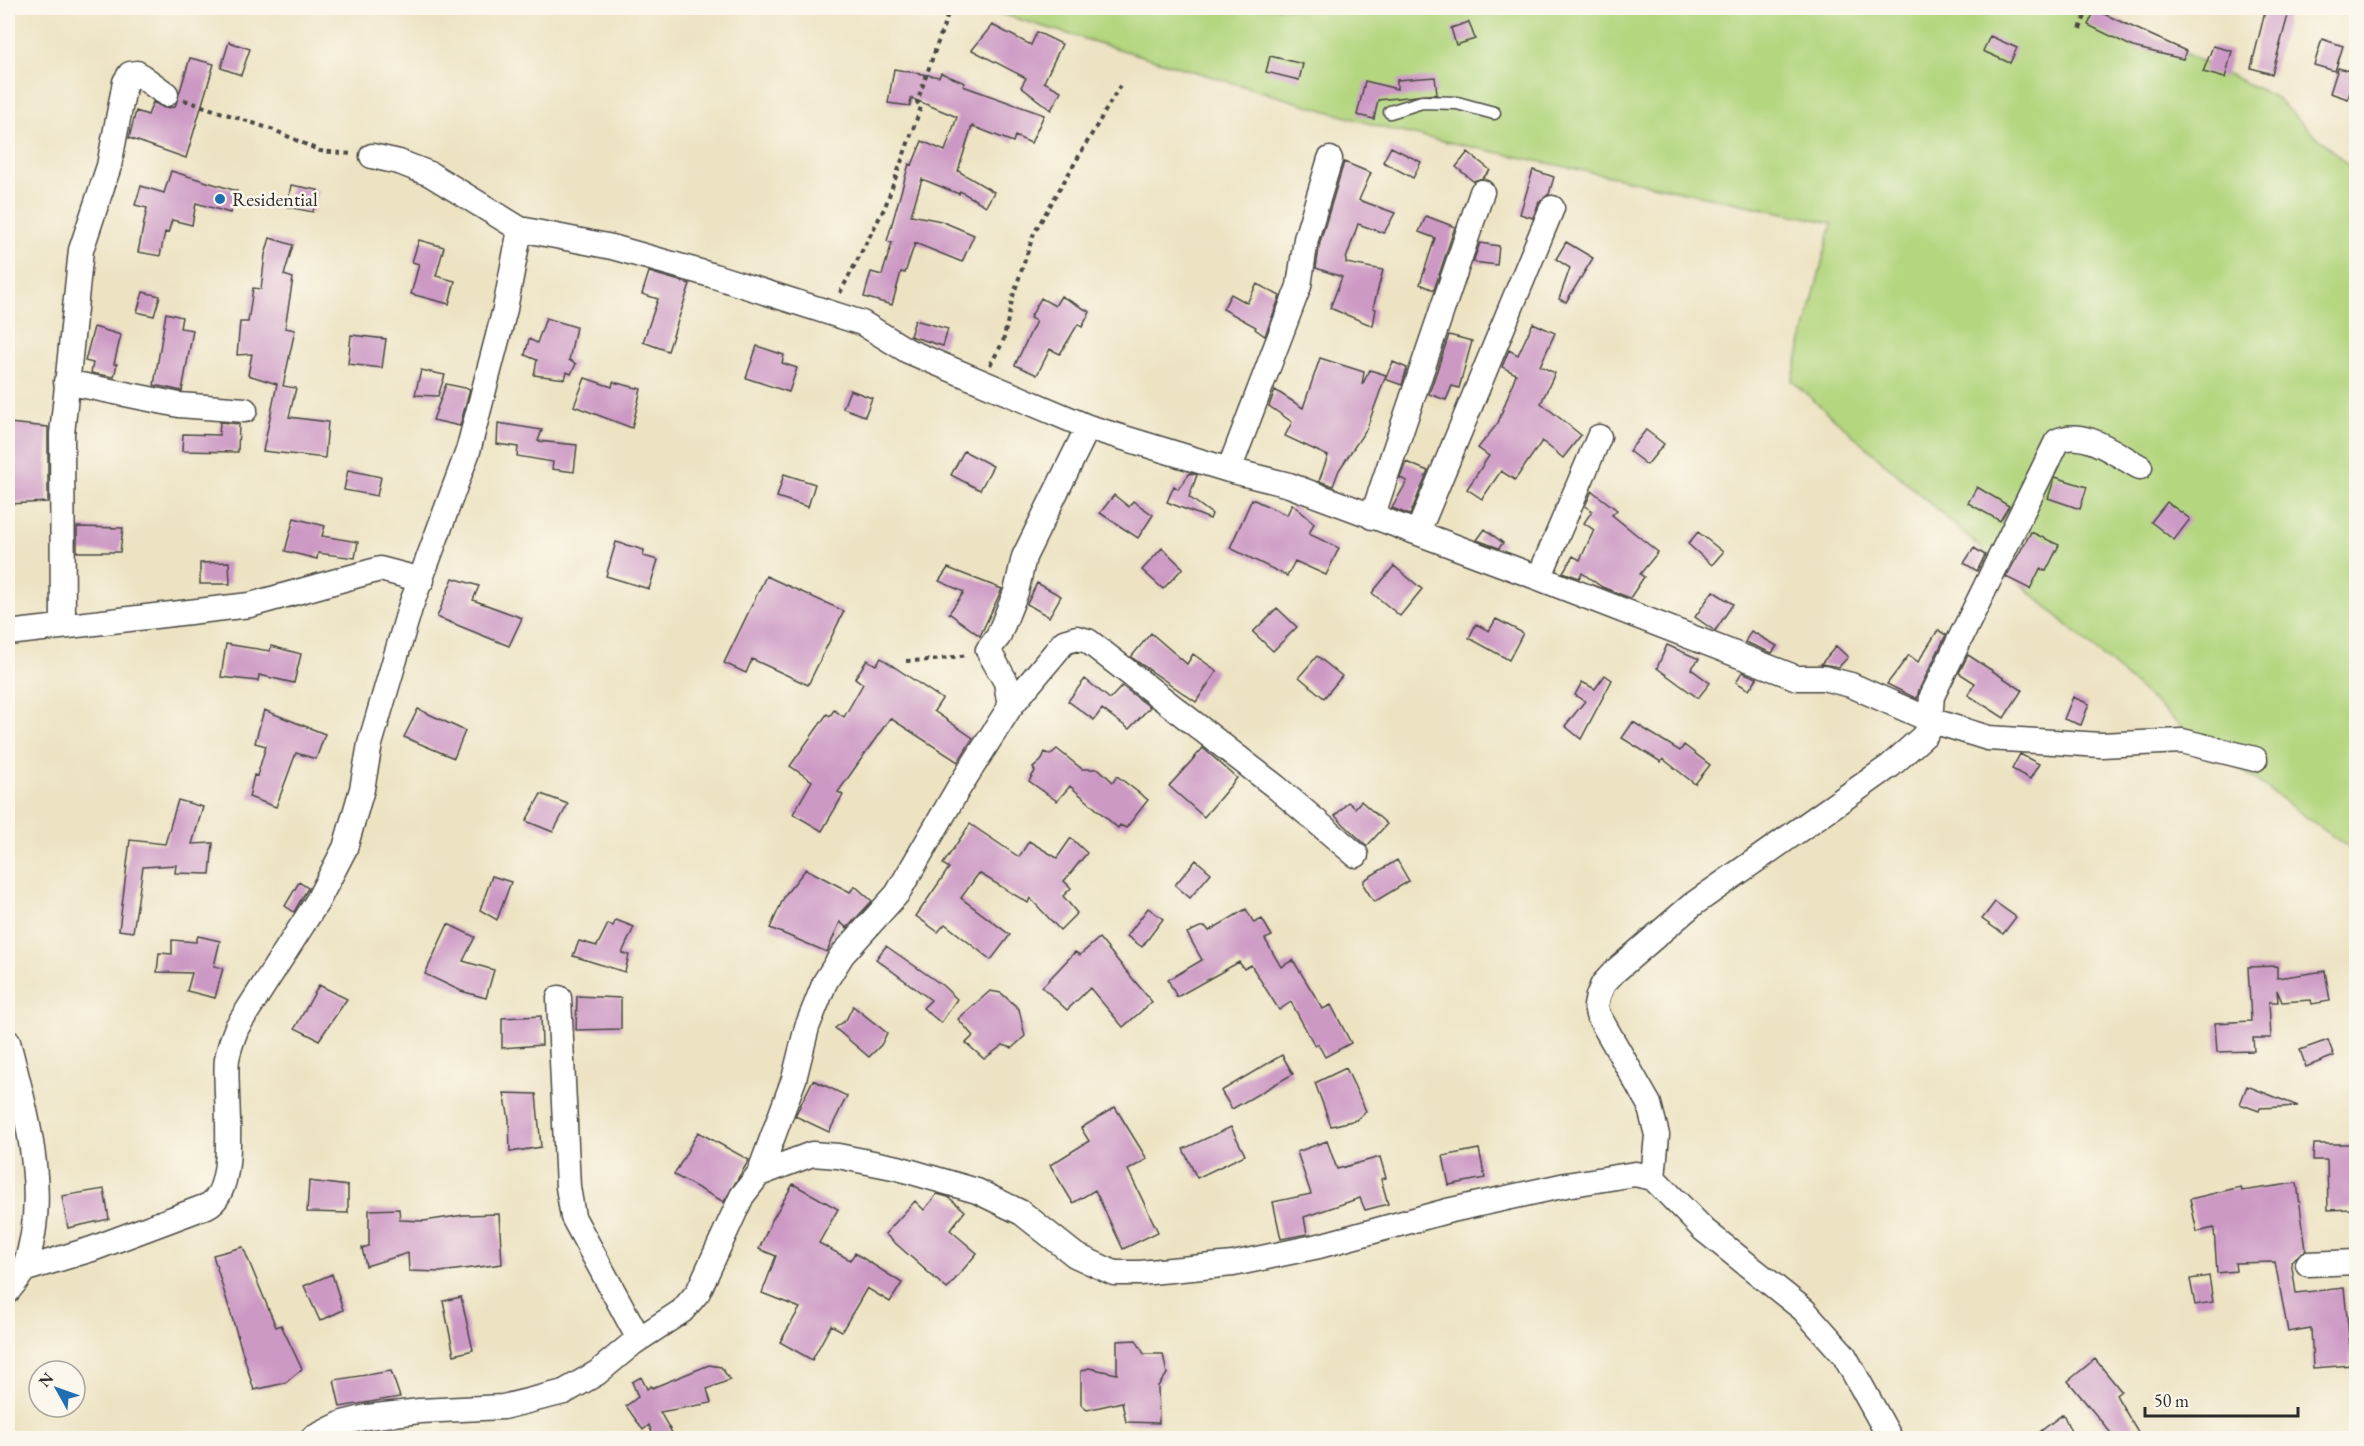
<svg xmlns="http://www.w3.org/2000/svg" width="2364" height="1446" font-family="'EB Garamond',serif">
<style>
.green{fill:#b4d67f;stroke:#708055;stroke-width:1.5}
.building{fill:#cc98c4}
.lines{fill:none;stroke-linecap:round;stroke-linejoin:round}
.service-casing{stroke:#484742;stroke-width:15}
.minor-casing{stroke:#484742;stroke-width:27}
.path{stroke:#484742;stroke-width:4;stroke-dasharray:4.5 4.5;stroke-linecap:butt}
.service{stroke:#fff;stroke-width:12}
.minor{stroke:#fff;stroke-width:24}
.poi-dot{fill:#1f6fb2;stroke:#fbf7ec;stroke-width:2}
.labels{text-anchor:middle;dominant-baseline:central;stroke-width:5;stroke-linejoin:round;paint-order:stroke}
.poi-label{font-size:20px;fill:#2b2b2b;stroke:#fbf7ec;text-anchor:start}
</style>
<rect width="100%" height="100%" fill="#fbf7ec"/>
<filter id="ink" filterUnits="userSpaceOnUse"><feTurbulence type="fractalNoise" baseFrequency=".0167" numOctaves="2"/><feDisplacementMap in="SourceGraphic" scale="12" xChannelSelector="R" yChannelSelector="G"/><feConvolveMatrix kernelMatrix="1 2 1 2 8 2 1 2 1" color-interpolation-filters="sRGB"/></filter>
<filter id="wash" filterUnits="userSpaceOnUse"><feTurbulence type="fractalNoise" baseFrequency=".008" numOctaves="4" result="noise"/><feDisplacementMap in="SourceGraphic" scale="24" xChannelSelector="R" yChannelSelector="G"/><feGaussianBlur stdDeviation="1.35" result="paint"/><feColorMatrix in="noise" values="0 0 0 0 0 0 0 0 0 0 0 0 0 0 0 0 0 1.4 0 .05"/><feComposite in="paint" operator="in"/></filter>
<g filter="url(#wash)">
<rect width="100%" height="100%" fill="#ede3c3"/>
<!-- green -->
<path class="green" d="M 981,8 L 2091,8 L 2273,96 L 2356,173 L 2356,853 L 2181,726 L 1792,381 L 1832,223 L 1391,130 Z"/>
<g id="blocks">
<!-- building -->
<path class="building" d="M 2266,8 L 2290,8 L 2272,74 L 2251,68 Z
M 2095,10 L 2186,51 L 2183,59 L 2133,47 L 2088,25 Z
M 1469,22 L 1475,39 L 1456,45 L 1451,28 Z
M 992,25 L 1031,45 L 1037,32 L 1062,44 L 1044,82 L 1061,91 L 1051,110 L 1021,87 L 1026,78 L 972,50 Z
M 1990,36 L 2017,48 L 2010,63 L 1983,51 Z
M 2322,39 L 2343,46 L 2335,71 L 2314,65 Z
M 229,42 L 250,49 L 241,75 L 221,68 Z
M 2213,46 L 2232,51 L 2225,78 L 2203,72 Z
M 1270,56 L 1303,64 L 1299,80 L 1266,72 Z
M 190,58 L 214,64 L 186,158 L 129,138 L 136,111 L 148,115 L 153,102 L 164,108 L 175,107 Z
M 2338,68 L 2356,73 L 2348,99 L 2330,93 Z
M 894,69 L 939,77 L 941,73 L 965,83 L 963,86 L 1044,115 L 1031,143 L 1015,136 L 1013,142 L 972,126 L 958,171 L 994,192 L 986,206 L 960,191 L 959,194 L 922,179 L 911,215 L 941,221 L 974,235 L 962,262 L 915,243 L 905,273 L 901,272 L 892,305 L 864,297 L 871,272 L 882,275 L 892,243 L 887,241 L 909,164 L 912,165 L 922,141 L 945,151 L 957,117 L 911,98 L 910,106 L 888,103 Z
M 1435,77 L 1437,94 L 1378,100 L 1374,119 L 1357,115 L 1365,81 L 1397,89 L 1397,80 Z
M 1391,147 L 1421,162 L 1413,178 L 1383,162 Z
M 1468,152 L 1490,170 L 1483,178 L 1473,181 L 1456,167 Z
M 1344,162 L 1371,173 L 1359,200 L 1395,213 L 1384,233 L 1358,224 L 1346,259 L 1346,263 L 1383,270 L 1373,308 L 1376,309 L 1373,326 L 1330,308 L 1342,277 L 1316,268 L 1320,242 Z
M 1533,170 L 1554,177 L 1549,194 L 1539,202 L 1533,218 L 1520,214 Z
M 171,171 L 237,191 L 230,213 L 196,203 L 192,225 L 172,220 L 168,233 L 165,232 L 160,256 L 138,252 L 147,208 L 135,205 L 141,186 L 164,193 Z
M 291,185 L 318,190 L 313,212 L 287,207 Z
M 1426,216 L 1455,227 L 1434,290 L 1420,284 L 1435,238 L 1419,232 Z
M 270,238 L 293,245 L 284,275 L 293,278 L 285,328 L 295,330 L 283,386 L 296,388 L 289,417 L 328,422 L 325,458 L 263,451 L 277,384 L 248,375 L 252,354 L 237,355 L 240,322 L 248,322 L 253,288 L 261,289 L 265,255 Z
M 419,240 L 444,247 L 436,276 L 455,281 L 449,304 L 411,294 L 419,264 L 412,262 Z
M 1566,242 L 1593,258 L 1566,302 L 1559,299 L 1570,268 L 1556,259 Z
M 1480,243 L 1499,246 L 1497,265 L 1473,262 Z
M 649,272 L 690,284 L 668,351 L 643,342 L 658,299 L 642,294 Z
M 1257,284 L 1280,296 L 1265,336 L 1255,329 L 1256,327 L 1223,309 L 1231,294 L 1247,303 Z
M 143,292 L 160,296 L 154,316 L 137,312 Z
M 1061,296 L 1090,312 L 1082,327 L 1078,324 L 1060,354 L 1050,349 L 1037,375 L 1015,365 L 1036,321 L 1030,318 L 1041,298 L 1055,306 Z
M 166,313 L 182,317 L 180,328 L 193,330 L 182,391 L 154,385 Z
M 546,318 L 576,327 L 569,360 L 576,364 L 571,374 L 567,372 L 565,379 L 534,375 L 537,360 L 525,355 L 529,339 L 537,343 Z
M 915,320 L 948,329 L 943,346 L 910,336 Z
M 1533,323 L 1555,333 L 1540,366 L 1555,373 L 1541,403 L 1581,435 L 1563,458 L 1542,441 L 1515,480 L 1501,471 L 1482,499 L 1467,489 L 1489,456 L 1478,448 L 1498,423 L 1516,374 L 1502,367 L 1509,350 L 1518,355 Z
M 94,327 L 121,335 L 114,364 L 117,364 L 114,377 L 91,373 L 93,363 L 85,361 Z
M 351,335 L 386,339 L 382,368 L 348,364 Z
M 1449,335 L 1472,341 L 1459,388 L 1452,386 L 1446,400 L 1429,394 Z
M 757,346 L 784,355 L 782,363 L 797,368 L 789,392 L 746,378 Z
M 1320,358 L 1364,372 L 1362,385 L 1370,370 L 1386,375 L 1367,428 L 1339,470 L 1333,486 L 1319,481 L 1328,456 L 1285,436 L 1292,422 L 1269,406 L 1275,390 L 1303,408 Z
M 1393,362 L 1407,368 L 1402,385 L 1385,379 Z
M 421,370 L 445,375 L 438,396 L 415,395 Z
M 585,378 L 612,387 L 613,382 L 641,389 L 632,428 L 574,406 Z
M 446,384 L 470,389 L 460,426 L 433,420 Z
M 850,390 L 872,398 L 865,416 L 843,408 Z
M 220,422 L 239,424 L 238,452 L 182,451 L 183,434 L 219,435 Z
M 8,423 L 48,427 L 48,502 L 8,504 Z
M 498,423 L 542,430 L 538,441 L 577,445 L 574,472 L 552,469 L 553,462 L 517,456 L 518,447 L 497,444 Z
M 1646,430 L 1664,444 L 1647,465 L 1629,451 Z
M 964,451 L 993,466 L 980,490 L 951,475 Z
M 1406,462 L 1428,471 L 1410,515 L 1392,508 L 1407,481 L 1400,478 Z
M 348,470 L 381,477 L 377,496 L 344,490 Z
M 1190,473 L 1197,475 L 1189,497 L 1212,514 L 1210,519 L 1167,502 L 1174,486 L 1178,489 Z
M 784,474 L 815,484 L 808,507 L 777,497 Z
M 2055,477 L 2087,487 L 2080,509 L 2048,498 Z
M 1977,487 L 2009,506 L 2000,521 L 1968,503 Z
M 1592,491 L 1617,510 L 1612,515 L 1658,552 L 1640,574 L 1644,577 L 1630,598 L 1602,587 L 1582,573 L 1579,578 L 1563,572 L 1573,556 L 1580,560 L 1594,530 L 1584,523 L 1592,511 L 1585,506 Z
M 1114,495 L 1129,507 L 1133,501 L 1153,515 L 1138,538 L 1100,513 Z
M 1252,499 L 1287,515 L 1292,504 L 1314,523 L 1309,534 L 1339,548 L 1326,575 L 1295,561 L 1287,576 L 1230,548 Z
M 2167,502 L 2190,519 L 2174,540 L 2151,522 Z
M 294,518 L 325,526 L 322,536 L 358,542 L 355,558 L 318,553 L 317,559 L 285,551 Z
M 77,527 L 123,528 L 120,552 L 77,552 Z
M 1485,529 L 1503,543 L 1499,548 L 1477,540 Z
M 1698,532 L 1723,552 L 1712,565 L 1688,544 Z
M 2031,532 L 2059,545 L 2046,571 L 2040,569 L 2030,589 L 2006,577 Z
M 616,542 L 644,550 L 643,556 L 658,560 L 649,589 L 606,576 Z
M 1162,548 L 1183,568 L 1163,589 L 1142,570 Z
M 1974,548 L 1985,555 L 1977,571 L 1964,563 Z
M 229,562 L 230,584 L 200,584 L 200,563 Z
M 1394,566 L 1422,589 L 1400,616 L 1372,593 Z
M 948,568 L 1002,589 L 980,636 L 949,613 L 964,592 L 939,581 Z
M 766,576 L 844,611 L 808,685 L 752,659 L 746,673 L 724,663 Z
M 453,578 L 479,586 L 473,600 L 522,618 L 509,646 L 437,617 Z
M 1037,583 L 1061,596 L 1049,617 L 1027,604 Z
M 1713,591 L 1733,604 L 1715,631 L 1695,617 Z
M 1277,608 L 1297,627 L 1273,651 L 1253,632 Z
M 1496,619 L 1523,633 L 1509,660 L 1469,638 L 1476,624 L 1489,631 Z
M 1938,630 L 1946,635 L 1919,690 L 1917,699 L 1887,684 L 1909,655 L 1918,662 Z
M 1751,631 L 1777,646 L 1772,653 L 1745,642 Z
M 1151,633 L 1187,664 L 1193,654 L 1217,671 L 1196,702 L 1131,657 Z
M 226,644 L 270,651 L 271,646 L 301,654 L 294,683 L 259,675 L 258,681 L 221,677 Z
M 1667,645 L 1699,659 L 1691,669 L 1710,683 L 1698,698 L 1657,668 Z
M 1836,646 L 1848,657 L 1839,667 L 1821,664 Z
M 1968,655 L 2022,690 L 2004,718 L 1968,695 L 1975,683 L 1959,673 Z
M 1317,656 L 1342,676 L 1324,698 L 1299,677 Z
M 881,658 L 942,699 L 934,711 L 973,738 L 958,762 L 890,718 L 838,792 L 843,795 L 822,831 L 793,814 L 812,781 L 790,766 L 827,714 L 830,716 L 834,710 L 844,717 L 863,684 L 855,678 L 867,660 L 876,665 Z
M 1742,672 L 1757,678 L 1749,690 L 1736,682 Z
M 1605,675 L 1612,680 L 1581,739 L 1565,726 L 1585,701 L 1575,695 L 1582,682 L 1595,689 Z
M 1085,679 L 1110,699 L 1122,686 L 1150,707 L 1129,729 L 1102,709 L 1094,720 L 1068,701 Z
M 2073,697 L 2089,704 L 2081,725 L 2064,719 Z
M 418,709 L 465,731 L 454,758 L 404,737 Z
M 264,710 L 325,734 L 316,759 L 296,753 L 276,807 L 249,797 L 254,775 L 257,776 L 266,746 L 255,743 Z
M 1633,722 L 1680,751 L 1684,745 L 1710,765 L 1695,784 L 1663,759 L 1661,762 L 1622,738 Z
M 1203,748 L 1237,778 L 1204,817 L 1169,786 Z
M 1057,749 L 1082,769 L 1099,769 L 1113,782 L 1117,776 L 1148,800 L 1126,828 L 1120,825 L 1118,828 L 1070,786 L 1057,801 L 1029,781 L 1035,771 L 1033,768 L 1041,761 L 1045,752 L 1050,755 Z
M 2020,754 L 2039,764 L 2030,779 L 2012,769 Z
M 541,794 L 568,804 L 553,832 L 526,821 Z
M 178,800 L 203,807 L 192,844 L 213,843 L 210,874 L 175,873 L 176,865 L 143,867 L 133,932 L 119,930 L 130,840 L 165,844 Z
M 1361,801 L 1387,824 L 1367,846 L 1335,816 L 1348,802 L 1355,808 Z
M 970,824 L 1019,857 L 1029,841 L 1057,858 L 1071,838 L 1087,853 L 1064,881 L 1071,888 L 1063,896 L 1077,913 L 1060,930 L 1030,898 L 1028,903 L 979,873 L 961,898 L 1010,935 L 991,960 L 945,924 L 938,932 L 916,916 L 949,868 L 943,864 Z
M 1196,860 L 1211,873 L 1190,898 L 1175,885 Z
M 1397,860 L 1409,881 L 1374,902 L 1364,886 L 1364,880 Z
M 806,869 L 850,892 L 855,886 L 872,901 L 847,928 L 840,922 L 827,952 L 770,928 L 785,895 Z
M 492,876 L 511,882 L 497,920 L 480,910 Z
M 299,882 L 308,888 L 294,912 L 285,906 Z
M 1995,902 L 2016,917 L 2003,934 L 1982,919 Z
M 1148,908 L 1163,919 L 1142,947 L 1127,936 Z
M 1246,909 L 1254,923 L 1262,919 L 1272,936 L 1265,939 L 1281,967 L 1293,960 L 1323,1009 L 1331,1005 L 1351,1043 L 1325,1057 L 1318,1044 L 1315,1046 L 1291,1002 L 1279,1010 L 1251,965 L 1244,969 L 1239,962 L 1177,997 L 1168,980 L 1202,960 L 1187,933 L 1200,927 L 1206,927 L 1209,931 Z
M 616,920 L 634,927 L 622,953 L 629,955 L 625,972 L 573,956 L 579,941 L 597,946 L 608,924 L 613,926 Z
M 448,924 L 475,937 L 463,961 L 494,970 L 486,998 L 461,991 L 425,974 Z
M 198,936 L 220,941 L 214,966 L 223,968 L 215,998 L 187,991 L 192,973 L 157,972 L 159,953 L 172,954 L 172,940 L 196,942 Z
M 1099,938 L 1152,1002 L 1123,1027 L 1090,988 L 1067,1010 L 1042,987 L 1075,952 L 1080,955 Z
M 886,946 L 942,985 L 957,999 L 941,1023 L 923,1008 L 931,1000 L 876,959 Z
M 2277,966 L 2277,978 L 2325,971 L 2330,1001 L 2312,1004 L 2311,1000 L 2282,1002 L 2277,990 L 2278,1002 L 2269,1002 L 2271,1038 L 2253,1038 L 2254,1051 L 2217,1052 L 2215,1023 L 2251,1021 L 2248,967 Z
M 319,985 L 347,999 L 319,1040 L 295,1028 Z
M 990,991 L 1001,993 L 1019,1009 L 1025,1036 L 1012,1048 L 1003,1045 L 984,1059 L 966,1043 L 973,1036 L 958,1019 Z
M 577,996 L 621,998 L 621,1029 L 576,1030 Z
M 853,1006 L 887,1033 L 881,1045 L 869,1057 L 835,1028 L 846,1020 Z
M 541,1016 L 542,1045 L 502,1048 L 502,1018 Z
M 2328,1040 L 2334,1056 L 2306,1067 L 2300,1050 Z
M 1282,1055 L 1293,1074 L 1232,1109 L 1221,1091 Z
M 1346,1068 L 1366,1111 L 1356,1120 L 1331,1126 L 1315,1083 Z
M 813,1080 L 847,1096 L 829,1132 L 795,1116 Z
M 2247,1086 L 2298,1106 L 2260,1108 L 2259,1111 L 2240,1104 Z
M 504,1093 L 536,1094 L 541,1147 L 510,1152 L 509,1119 Z
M 1115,1107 L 1147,1159 L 1128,1170 L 1158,1232 L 1123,1249 L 1095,1190 L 1073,1203 L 1050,1165 L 1089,1141 L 1081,1128 Z
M 1231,1127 L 1245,1155 L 1197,1178 L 1183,1149 Z
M 698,1132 L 749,1160 L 724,1202 L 674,1175 Z
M 1327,1141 L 1337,1169 L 1380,1157 L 1386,1178 L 1381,1179 L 1388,1204 L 1365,1210 L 1360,1198 L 1304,1217 L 1307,1234 L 1281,1239 L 1273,1202 L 1311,1194 L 1297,1152 Z
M 2314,1144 L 2353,1144 L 2352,1209 L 2328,1210 L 2327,1160 L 2313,1160 Z
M 1479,1149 L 1485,1178 L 1449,1185 L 1443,1156 Z
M 309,1181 L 348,1186 L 348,1213 L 307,1212 Z
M 2297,1183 L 2306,1250 L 2291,1261 L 2296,1293 L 2344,1288 L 2352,1365 L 2313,1368 L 2311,1328 L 2288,1332 L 2275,1262 L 2235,1263 L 2236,1271 L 2217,1273 L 2214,1228 L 2197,1232 L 2190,1199 L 2241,1187 L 2242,1191 Z
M 793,1184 L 838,1209 L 819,1243 L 850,1260 L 855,1253 L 902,1283 L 890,1302 L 867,1288 L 842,1331 L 831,1325 L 812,1360 L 780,1342 L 800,1308 L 762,1293 L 776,1256 L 759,1249 L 772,1220 Z
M 104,1189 L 109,1219 L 68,1228 L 62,1196 Z
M 937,1194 L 948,1197 L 965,1211 L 950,1230 L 977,1253 L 947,1289 L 885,1234 L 915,1201 L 924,1210 Z
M 399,1209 L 400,1220 L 424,1221 L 464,1215 L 499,1214 L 502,1264 L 440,1272 L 409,1271 L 408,1253 L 366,1266 L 362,1248 L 369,1246 L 369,1210 Z
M 243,1247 L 276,1327 L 281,1325 L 302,1369 L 285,1383 L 254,1390 L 213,1255 Z
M 332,1274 L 343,1310 L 320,1321 L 304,1286 Z
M 2209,1276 L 2213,1302 L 2195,1305 L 2190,1279 Z
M 461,1297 L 473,1350 L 454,1355 L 443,1301 Z
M 1136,1340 L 1144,1354 L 1163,1354 L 1167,1374 L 1158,1386 L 1159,1423 L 1126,1422 L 1122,1402 L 1087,1410 L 1081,1405 L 1081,1371 L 1089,1368 L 1117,1374 L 1117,1341 Z
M 2095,1359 L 2121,1391 L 2116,1395 L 2141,1438 L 2115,1438 L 2068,1381 Z
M 709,1365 L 721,1367 L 730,1380 L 707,1389 L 711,1403 L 660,1412 L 675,1438 L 654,1438 L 649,1425 L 643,1430 L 626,1406 L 638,1397 L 632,1382 L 641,1377 L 647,1389 L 651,1386 L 652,1388 Z
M 391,1371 L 400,1397 L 340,1407 L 334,1380 Z
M 2063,1414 L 2074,1438 L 2032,1438 Z"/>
</g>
</g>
<g filter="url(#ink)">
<use href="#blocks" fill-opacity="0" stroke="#484742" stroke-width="1.5"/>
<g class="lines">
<defs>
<path id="service" d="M 1390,112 L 1422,102 L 1457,103 L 1494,113"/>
<path id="minor" d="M 372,156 L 399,162 L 430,174 L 520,229 L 612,247 L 711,275 L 862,323 L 908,351 L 1088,427 L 1229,470 L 1289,485 L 1539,578 L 1797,678 L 1823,678 L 1851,685 L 1930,720 L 1988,738 L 2101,745 L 2182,741 L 2255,759
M 66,382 L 179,405 L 245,410
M 1229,470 L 1299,286 L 1306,239 L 1330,159
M 1372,517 L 1482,192
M 1418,532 L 1552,208
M 1539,578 L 1599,437
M 63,626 L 62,434 L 81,250 L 109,166 L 125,82 L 130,74 L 137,73 L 166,94
M 8,633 L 250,605 L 380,569 L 422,580
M 1010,707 L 1064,642 L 1077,638 L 1088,641 L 1276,787 L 1356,855
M 559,998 L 568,1187 L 573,1217 L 639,1339
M 8,1042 C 26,1113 51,1196 24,1269 C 21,1276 13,1284 8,1291
M 759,1174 L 794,1079 L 807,1027 L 825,982 L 842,955 L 897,894 L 958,789 L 1010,707 L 1006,682 L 988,650 L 998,637 L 1016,592 L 1024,557 L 1088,427
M 1653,1178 L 1657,1135 L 1649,1104 L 1598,1015 L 1596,1006 L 1598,996 L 1603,984 L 1614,972 L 1692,905 L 1890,766 L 1926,734 L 1930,720 L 1932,696 L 2057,441 C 2085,428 2115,454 2140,467
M 2308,1264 L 2356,1262
M 23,1270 L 92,1249 L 207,1206 C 241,1190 223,1091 227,1059 C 229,1048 233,1037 237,1027 L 317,902 L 345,848 L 362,789 L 370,744 L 410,608 L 468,451 L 505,309 L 520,229
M 313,1438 L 343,1423 L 367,1417 L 420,1411 L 503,1407 L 564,1392 L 597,1373 L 633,1343 L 682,1311 L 698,1292 L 742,1196 L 759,1174 L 812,1154 L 838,1156 L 898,1168 L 977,1191 L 1022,1213 L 1075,1255 L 1114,1273 L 1140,1273 L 1233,1264 L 1319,1246 L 1447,1211 L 1566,1185 L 1635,1174 L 1653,1178 L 1704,1230 L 1804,1310 L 1844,1355 L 1890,1438"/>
</defs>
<!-- service casing -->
<use href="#service" class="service-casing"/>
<!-- minor casing -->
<use href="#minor" class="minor-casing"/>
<!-- path -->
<path class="path" d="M 2080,29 L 2088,8
M 184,100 L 274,130 L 320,151 L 352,154
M 840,293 L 885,207 L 921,107 L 917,102 L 950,8
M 990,365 L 1003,342 L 1013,296 L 1034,233 L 1121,84
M 906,661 L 934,660 L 967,655"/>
<!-- service -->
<use href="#service" class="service"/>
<!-- minor -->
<use href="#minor" class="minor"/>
</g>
</g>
<!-- markers -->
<circle class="poi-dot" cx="220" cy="199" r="6"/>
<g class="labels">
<!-- poi labels -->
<g class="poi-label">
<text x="232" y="199">Residential</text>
</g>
</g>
<!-- margin -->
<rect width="2364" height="1446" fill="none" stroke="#fbf7ec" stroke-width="30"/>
<!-- north arrow -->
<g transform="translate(57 1389) rotate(310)"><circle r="28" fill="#fbf7ec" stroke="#a8a59f" stroke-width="1.5"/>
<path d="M0-4.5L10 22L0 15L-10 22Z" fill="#1f6fb2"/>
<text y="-9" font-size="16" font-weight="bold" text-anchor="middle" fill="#2b2b2b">N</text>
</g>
<!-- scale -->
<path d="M2145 1407v9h153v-9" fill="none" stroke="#2b2b2b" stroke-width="3"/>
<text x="2154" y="1407" font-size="18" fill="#2b2b2b" stroke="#fbf7ec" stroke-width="4.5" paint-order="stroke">50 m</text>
</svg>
